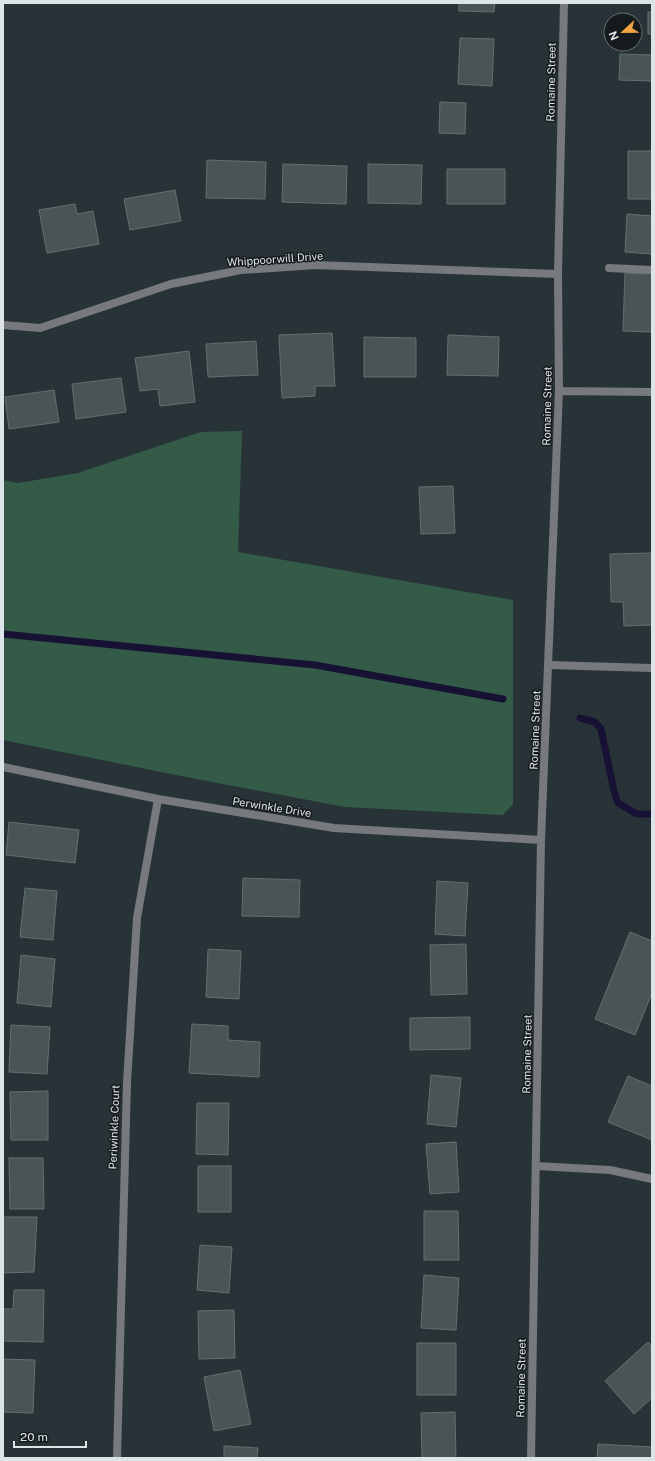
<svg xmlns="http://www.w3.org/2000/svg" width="655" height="1461" font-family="'Public Sans',sans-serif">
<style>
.green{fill:#345b48}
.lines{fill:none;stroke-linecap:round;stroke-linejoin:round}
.stream{stroke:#171234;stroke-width:7}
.building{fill:#485554;stroke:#62706f}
.lane{stroke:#76797e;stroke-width:8}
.street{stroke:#76797e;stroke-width:8}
.labels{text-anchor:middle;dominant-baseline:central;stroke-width:3;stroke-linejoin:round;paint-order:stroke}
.street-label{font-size:11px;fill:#dde4e7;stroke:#151a1c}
</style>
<rect width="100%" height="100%" fill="#283338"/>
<!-- green -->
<path class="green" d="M 242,431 L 238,552 L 513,600 L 513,804 L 503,815 L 345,807 L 176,775 L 3,740 L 3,480 L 18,483 L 78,473 L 201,432 Z"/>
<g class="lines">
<!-- stream -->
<path class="stream" d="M 3,634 L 315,665 L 503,699
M 580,718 L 595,722 L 601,729 L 614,791 L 618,803 L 637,814 L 652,814"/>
</g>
<!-- building -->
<path class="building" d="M 459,3 L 495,3 L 494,12 L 459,11 Z
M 648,12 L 652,12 L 652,34 L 648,34 Z
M 460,38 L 494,39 L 492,86 L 458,84 Z
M 620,54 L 652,55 L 652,81 L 619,80 Z
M 440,102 L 466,103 L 465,134 L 439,133 Z
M 628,151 L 652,151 L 652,199 L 628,199 Z
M 207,160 L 266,162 L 265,199 L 206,198 Z
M 283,164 L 347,166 L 346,204 L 282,202 Z
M 368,164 L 422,165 L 421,204 L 368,203 Z
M 447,169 L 505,169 L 505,204 L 447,204 Z
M 175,190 L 181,221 L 130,230 L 124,199 Z
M 75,204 L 77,214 L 93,211 L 99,244 L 47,253 L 39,210 Z
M 627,214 L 652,216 L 652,254 L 625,252 Z
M 625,273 L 652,274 L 652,332 L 623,331 Z
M 332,333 L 335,386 L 315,386 L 315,396 L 282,398 L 279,335 Z
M 448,335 L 499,337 L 498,376 L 447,375 Z
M 364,337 L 416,338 L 416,377 L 364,377 Z
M 256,341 L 258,375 L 208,377 L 206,344 Z
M 189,351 L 195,402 L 160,406 L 158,389 L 140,391 L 135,358 Z
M 121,378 L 126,412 L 76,419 L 72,384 Z
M 54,390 L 59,422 L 9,429 L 5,397 Z
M 453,486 L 455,533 L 421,534 L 419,487 Z
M 652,553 L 652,625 L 624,626 L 623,602 L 611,602 L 610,554 Z
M 9,822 L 79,830 L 75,863 L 6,855 Z
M 243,878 L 300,880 L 299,917 L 242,916 Z
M 437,881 L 468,883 L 465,936 L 435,934 Z
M 25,888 L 57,891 L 53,940 L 20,937 Z
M 630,932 L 652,941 L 652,993 L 635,1035 L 595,1019 Z
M 466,944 L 467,994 L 431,995 L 430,945 Z
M 208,949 L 241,951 L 239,999 L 206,997 Z
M 21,955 L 55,959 L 51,1007 L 17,1003 Z
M 470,1017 L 470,1049 L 410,1050 L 410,1018 Z
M 192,1024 L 228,1026 L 228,1040 L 260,1042 L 259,1077 L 189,1073 Z
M 11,1025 L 50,1027 L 47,1074 L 9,1072 Z
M 431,1075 L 461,1078 L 456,1127 L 427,1124 Z
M 628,1076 L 652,1086 L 652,1140 L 608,1122 Z
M 48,1091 L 48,1140 L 11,1140 L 10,1092 Z
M 197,1103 L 229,1103 L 228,1155 L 196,1154 Z
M 456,1142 L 459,1192 L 430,1194 L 426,1144 Z
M 9,1158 L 43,1158 L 44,1209 L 10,1209 Z
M 198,1166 L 231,1166 L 231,1212 L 198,1212 Z
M 424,1211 L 458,1211 L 459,1260 L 424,1260 Z
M 3,1217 L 37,1217 L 34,1272 L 3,1273 Z
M 200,1245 L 232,1247 L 229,1293 L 197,1290 Z
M 424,1275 L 459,1278 L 456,1330 L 421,1328 Z
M 14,1290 L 44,1290 L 43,1342 L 3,1341 L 3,1309 L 13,1309 Z
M 234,1310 L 235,1358 L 199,1359 L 198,1311 Z
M 648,1342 L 652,1346 L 652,1398 L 634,1414 L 605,1381 Z
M 417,1343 L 456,1343 L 456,1395 L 417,1395 Z
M 3,1359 L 35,1360 L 33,1413 L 3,1412 Z
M 240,1370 L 251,1424 L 214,1431 L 204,1377 Z
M 455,1412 L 456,1458 L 422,1458 L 421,1413 Z
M 598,1444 L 652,1447 L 652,1458 L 597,1458 Z
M 224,1446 L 258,1448 L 257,1458 L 224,1458 Z"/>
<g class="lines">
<!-- lane -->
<path class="lane" d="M 609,268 L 652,270
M 548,665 L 652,668
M 536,1166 L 610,1170 L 652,1179"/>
<!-- street -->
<path class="street" d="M 3,325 L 40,328 L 171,284 L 241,270 L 316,265 L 558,274
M 559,391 L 652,392
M 3,767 L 158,799 L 334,828 L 541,840
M 117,1458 L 127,1083 L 137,918 L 158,799
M 531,1458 L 541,840 L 559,391 L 558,274 L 564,3"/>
</g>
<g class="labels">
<!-- street labels -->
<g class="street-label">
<text transform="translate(551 82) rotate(-89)">Romaine Street</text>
<text transform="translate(275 259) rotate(-4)">Whippoorwill Drive</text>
<text transform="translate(547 406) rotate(-89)">Romaine Street</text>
<text transform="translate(535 730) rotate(-88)">Romaine Street</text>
<text transform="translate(272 807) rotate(9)">Perwinkle Drive</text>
<text transform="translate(527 1054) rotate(-89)">Romaine Street</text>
<text transform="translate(114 1127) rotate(-88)">Periwinkle Court</text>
<text transform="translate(521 1378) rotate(-89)">Romaine Street</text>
</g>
</g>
<!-- border -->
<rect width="655" height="1461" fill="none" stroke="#dde4e7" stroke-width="8"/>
<!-- north arrow -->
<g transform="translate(623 32) rotate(248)"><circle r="19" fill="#151a1c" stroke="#656b6d"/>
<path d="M0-3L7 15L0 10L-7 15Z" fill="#f2a542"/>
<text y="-6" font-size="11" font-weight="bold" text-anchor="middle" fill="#dde4e7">N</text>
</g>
<!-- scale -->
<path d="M14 1441v6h72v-6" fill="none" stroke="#dde4e7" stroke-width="2"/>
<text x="20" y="1441" font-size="12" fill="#dde4e7" stroke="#151a1c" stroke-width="3" paint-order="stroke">20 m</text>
</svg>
